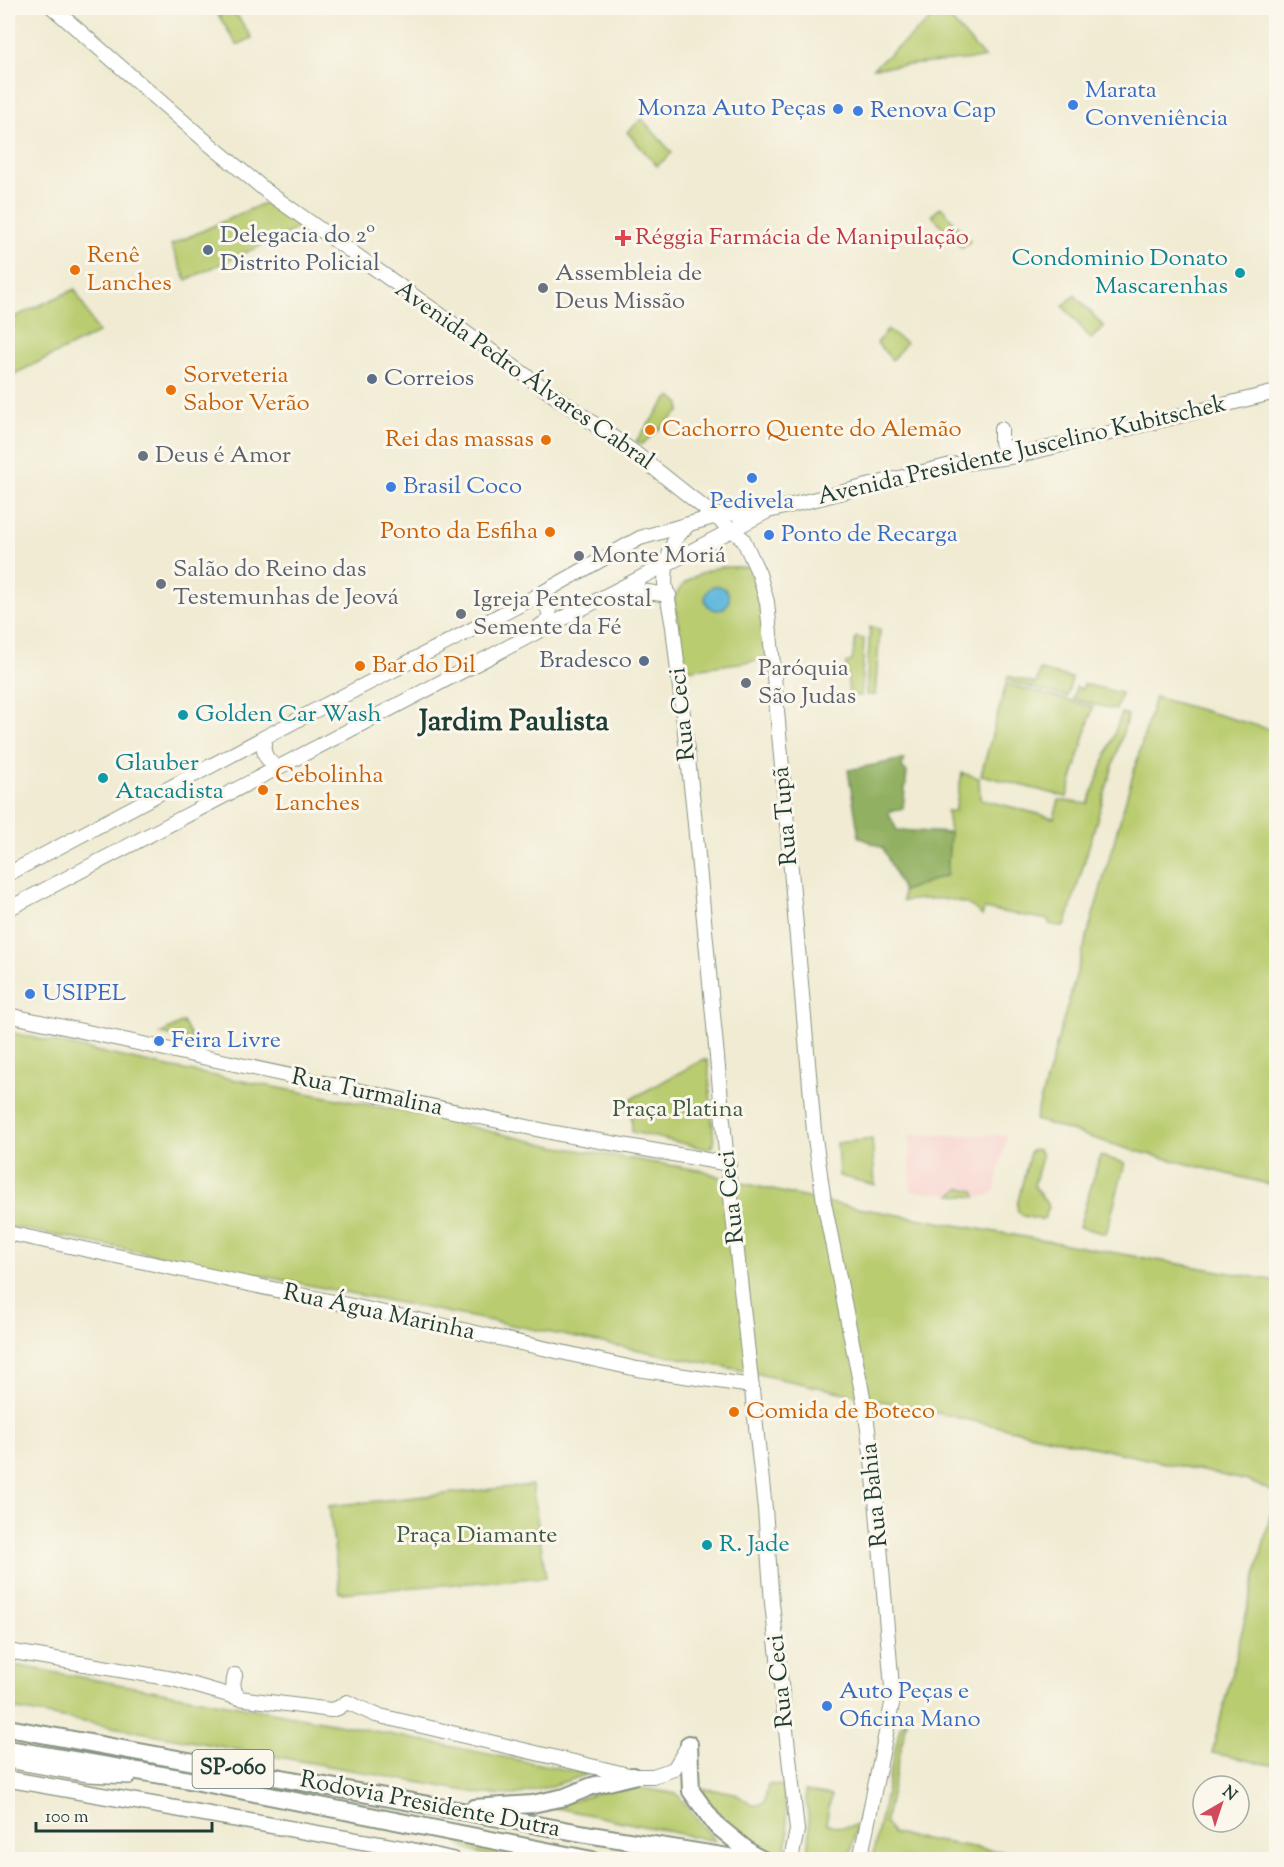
<svg xmlns="http://www.w3.org/2000/svg" width="1284" height="1867" font-family="'Sorts Mill Goudy',serif">
<style>
.built{fill:#f7d0cc}
.green{fill:#b9cc6f;stroke:#6c8452;stroke-width:1.5}
.forest{fill:#92b062;stroke:#58764b;stroke-width:1.5}
.water{fill:#5fb7dc;stroke:#3f7a88;stroke-width:1.5}
.lines{fill:none;stroke-linecap:round;stroke-linejoin:round}
.secondary-casing{stroke:#889483;stroke-width:16}
.primary-casing{stroke:#889483;stroke-width:18}
.highway-casing{stroke:#889483;stroke-width:20}
.secondary{stroke:#fff;stroke-width:14}
.primary{stroke:#fff;stroke-width:15}
.highway{stroke:#fff;stroke-width:16}
.shop-dot{fill:#3f7fe0;stroke:#fbf7ec;stroke-width:2}
.health-dot{fill:#e0444e;stroke:#fbf7ec;stroke-width:2}
.service-dot{fill:#5c6f8a;stroke:#fbf7ec;stroke-width:2}
.food-dot{fill:#e8710a;stroke:#fbf7ec;stroke-width:2}
.culture-dot{fill:#0f9aa8;stroke:#fbf7ec;stroke-width:2}
.worship-dot{fill:#6b7280;stroke:#fbf7ec;stroke-width:2}
.labels{text-anchor:middle;dominant-baseline:central;stroke-width:6;stroke-linejoin:round;paint-order:stroke}
.shield{fill:#fbf7ec;stroke:#61756b;stroke-width:1.5}
.shield-label{font-size:22px;font-weight:bold;fill:#1f3d34}
.shop-label{font-size:24px;fill:#366cbe;stroke:#fbf7ec;text-anchor:start}
.service-label{font-size:24px;fill:#4e5e75;stroke:#fbf7ec;text-anchor:start}
.health-label{font-size:24px;fill:#be3a42;stroke:#fbf7ec;text-anchor:start}
.food-label{font-size:24px;fill:#c56008;stroke:#fbf7ec;text-anchor:start}
.culture-label{font-size:24px;fill:#0d838f;stroke:#fbf7ec;text-anchor:start}
.worship-label{font-size:24px;fill:#5b616d;stroke:#fbf7ec;text-anchor:start}
.street-label{font-size:24px;fill:#1f3d34;stroke:#fbf7ec}
.park-label{font-size:24px;fill:#3e5a40;stroke:#fbf7ec}
.district-label{font-size:30px;font-weight:bold;fill:#1f3d34;stroke:#fbf7ec}
</style>
<rect width="100%" height="100%" fill="#fbf7ec"/>
<filter id="ink" filterUnits="userSpaceOnUse"><feTurbulence type="fractalNoise" baseFrequency=".0167" numOctaves="2"/><feDisplacementMap in="SourceGraphic" scale="12" xChannelSelector="R" yChannelSelector="G"/><feConvolveMatrix kernelMatrix="1 2 1 2 8 2 1 2 1" color-interpolation-filters="sRGB"/></filter>
<filter id="wash" filterUnits="userSpaceOnUse"><feTurbulence type="fractalNoise" baseFrequency=".008" numOctaves="4" result="noise"/><feDisplacementMap in="SourceGraphic" scale="24" xChannelSelector="R" yChannelSelector="G"/><feGaussianBlur stdDeviation="1.35" result="paint"/><feColorMatrix in="noise" values="0 0 0 0 0 0 0 0 0 0 0 0 0 0 0 0 0 1.4 0 .05"/><feComposite in="paint" operator="in"/></filter>
<g filter="url(#wash)">
<rect width="100%" height="100%" fill="#f0ebd2"/>
<!-- built -->
<path class="built" d="M 909,1135 L 1007,1135 L 995,1189 L 991,1195 L 984,1197 L 911,1191 Z"/>
<!-- green -->
<path class="green" d="M 214,8 L 232,8 L 252,38 L 237,45 Z
M 942,10 L 985,58 L 873,68 Z
M 642,119 L 672,153 L 657,166 L 627,132 Z
M 271,200 L 298,223 L 297,229 L 186,280 L 171,245 Z
M 941,207 L 970,241 L 962,248 L 932,215 Z
M 75,289 L 98,333 L 8,377 L 8,320 Z
M 1075,295 L 1104,327 L 1091,339 L 1063,306 Z
M 887,330 L 906,343 L 892,360 L 877,343 Z
M 672,397 L 680,404 L 680,411 L 641,445 L 636,441 L 668,398 Z
M 720,567 L 749,567 L 761,601 L 769,659 L 686,670 L 674,599 C 681,580 701,572 720,567 Z
M 870,627 L 880,629 L 875,695 L 866,695 Z
M 856,637 L 864,639 L 861,696 L 849,695 L 846,663 L 852,661 Z
M 1040,670 L 1072,678 L 1067,697 L 1007,681 L 1008,676 L 1036,684 Z
M 1006,684 L 1093,707 L 1067,797 L 981,775 Z
M 1084,684 L 1121,693 L 1116,710 L 1073,699 L 1076,687 L 1082,689 Z
M 1155,697 L 1276,731 L 1276,1186 L 1128,1149 L 1035,1120 Z
M 1122,713 L 1128,715 L 1065,927 L 1049,924 L 1049,920 L 984,909 L 982,916 C 965,894 928,898 903,901 L 903,891 L 947,875 L 950,833 L 947,811 L 955,811 L 962,773 L 979,778 L 980,799 L 1054,818 L 1059,800 L 1088,804 Z
M 183,1022 L 194,1041 L 160,1034 Z
M 8,1032 L 168,1067 L 407,1112 L 553,1146 L 705,1171 L 722,1178 L 824,1202 L 1276,1281 L 1276,1493 L 1248,1481 L 735,1369 L 8,1226 Z
M 704,1059 L 708,1061 L 714,1145 L 707,1149 L 632,1132 L 631,1099 Z
M 872,1139 L 875,1185 L 839,1176 L 837,1143 Z
M 1035,1149 L 1040,1151 L 1042,1157 L 1034,1185 L 1049,1207 L 1045,1217 L 1041,1220 L 1024,1216 L 1018,1212 L 1017,1205 L 1030,1152 Z
M 1100,1156 L 1125,1163 L 1106,1234 L 1079,1227 Z
M 961,1188 L 974,1191 L 976,1197 L 951,1195 Z
M 532,1485 L 546,1577 L 340,1593 L 329,1506 Z
M 1273,1505 L 1276,1507 L 1276,1766 L 1212,1753 Z
M 8,1664 L 354,1727 L 588,1774 L 552,1786 L 515,1795 L 483,1794 L 8,1708 Z
M 907,1720 L 885,1823 L 893,1834 L 1047,1859 L 872,1859 L 900,1726 Z
M 768,1784 L 783,1786 L 788,1834 L 786,1851 C 746,1851 725,1830 702,1800 L 704,1789 C 713,1790 725,1790 733,1793 C 746,1798 749,1810 764,1803 Z
M 624,1785 L 677,1794 L 715,1841 L 552,1807 Z
M 805,1791 L 831,1796 L 826,1824 L 841,1827 L 857,1825 L 849,1859 L 808,1858 L 810,1831 Z
M 457,1841 L 544,1859 C 520,1859 473,1860 457,1841 Z"/>
<!-- forest -->
<path class="forest" d="M 904,759 L 902,767 L 907,772 L 903,808 L 888,812 L 897,830 L 950,833 L 947,875 L 903,891 L 883,848 L 859,837 L 848,770 Z"/>
<!-- water -->
<path class="water" d="M705 598a12 12 0 1 1 24 0a12 12 0 1 1-24 0Z"/>
</g>
<g filter="url(#ink)">
<g class="lines">
<defs>
<path id="secondary" d="M 53,8 L 208,143 L 270,194 L 635,453 L 732,530 L 743,539 L 759,574 L 767,602 L 773,665 L 814,1131 L 824,1202 L 865,1407 L 874,1476 L 893,1699 L 860,1860
M 1001,429 L 1001,442 L 1016,456
M 689,524 L 675,539 L 670,552 L 666,565 L 665,583 L 673,627 L 693,803 L 725,1142 L 765,1509 L 772,1603 L 797,1830 L 791,1860
M 617,590 L 633,590 L 669,595
M 533,598 C 548,603 557,616 540,626
M 265,737 C 262,751 264,759 277,767
M 8,874 L 314,711 L 533,598 L 640,538 L 724,514 L 768,511 L 951,465 L 1016,456 L 1276,392
M 8,909 L 766,512
M 8,1015 L 555,1133 L 729,1164
M 8,1233 L 418,1320 L 637,1369 L 752,1386
M 8,1651 L 173,1679 L 239,1698 L 331,1710 L 338,1708 L 347,1702 L 376,1715 L 633,1776 L 653,1776 L 674,1769 L 689,1744
M 235,1675 C 232,1685 233,1690 239,1698"/>
<path id="primary" d="M 8,1760 L 88,1774 L 129,1776
M 8,1779 L 405,1849 L 453,1860"/>
<path id="highway" d="M 8,1728 L 592,1835 L 747,1860
M 689,1744 L 691,1791 L 715,1824 L 753,1855 L 763,1860
M 8,1749 L 179,1778 L 592,1860
M 474,1808 L 532,1804 L 565,1797 L 592,1786 L 633,1776"/>
</defs>
<!-- secondary casing -->
<use href="#secondary" class="secondary-casing"/>
<!-- primary casing -->
<use href="#primary" class="primary-casing"/>
<!-- highway casing -->
<use href="#highway" class="highway-casing"/>
<!-- secondary -->
<use href="#secondary" class="secondary"/>
<!-- primary -->
<use href="#primary" class="primary"/>
<!-- highway -->
<use href="#highway" class="highway"/>
</g>
</g>
<!-- markers -->
<g class="shop-dot">
<circle cx="1073" cy="105" r="6"/>
<circle cx="838" cy="109" r="6"/>
<circle cx="858" cy="111" r="6"/>
<circle cx="752" cy="478" r="6"/>
<circle cx="391" cy="487" r="6"/>
<circle cx="769" cy="535" r="6"/>
<circle cx="30" cy="994" r="6"/>
<circle cx="159" cy="1041" r="6"/>
<circle cx="827" cy="1706" r="6"/>
</g>
<path class="health-dot" d="M620 229h6v6h6v6h-6v6h-6v-6h-6v-6h6z"/>
<g class="service-dot">
<circle cx="208" cy="250" r="6"/>
<circle cx="372" cy="379" r="6"/>
<circle cx="644" cy="661" r="6"/>
</g>
<g class="food-dot">
<circle cx="75" cy="270" r="6"/>
<circle cx="171" cy="390" r="6"/>
<circle cx="650" cy="430" r="6"/>
<circle cx="546" cy="440" r="6"/>
<circle cx="550" cy="532" r="6"/>
<circle cx="360" cy="666" r="6"/>
<circle cx="263" cy="790" r="6"/>
<circle cx="734" cy="1412" r="6"/>
</g>
<g class="culture-dot">
<circle cx="1240" cy="273" r="6"/>
<circle cx="183" cy="715" r="6"/>
<circle cx="103" cy="778" r="6"/>
<circle cx="707" cy="1545" r="6"/>
</g>
<g class="worship-dot">
<circle cx="543" cy="288" r="6"/>
<circle cx="143" cy="456" r="6"/>
<circle cx="579" cy="556" r="6"/>
<circle cx="161" cy="584" r="6"/>
<circle cx="461" cy="614" r="6"/>
<circle cx="746" cy="683" r="6"/>
</g>
<g class="labels">
<!-- shield labels -->
<rect class="shield" x="192.5" y="1750" width="81" height="38" rx="4.5"/>
<g class="shield-label">
<text x="233" y="1769">SP-060</text>
</g>
<!-- shop labels -->
<g class="shop-label">
<text x="1085" y="91">Marata<tspan x="1085" dy="28">Conveniência</tspan></text>
<text x="826" y="109" text-anchor="end">Monza Auto Peças</text>
<text x="870" y="111">Renova Cap</text>
<text x="403" y="487">Brasil Coco</text>
<text x="752" y="502" text-anchor="middle">Pedivela</text>
<text x="781" y="535">Ponto de Recarga</text>
<text x="42" y="994">USIPEL</text>
<text x="171" y="1041">Feira Livre</text>
<text x="839" y="1692">Auto Peças e<tspan x="839" dy="28">Oficina Mano</tspan></text>
</g>
<!-- service labels -->
<g class="service-label">
<text x="220" y="236">Delegacia do 2º<tspan x="220" dy="28">Distrito Policial</tspan></text>
<text x="384" y="379">Correios</text>
<text x="632" y="661" text-anchor="end">Bradesco</text>
</g>
<!-- health labels -->
<g class="health-label">
<text x="635" y="238">Réggia Farmácia de Manipulação</text>
</g>
<!-- food labels -->
<g class="food-label">
<text x="87" y="256">Renê<tspan x="87" dy="28">Lanches</tspan></text>
<text x="183" y="376">Sorveteria<tspan x="183" dy="28">Sabor Verão</tspan></text>
<text x="662" y="430">Cachorro Quente do Alemão</text>
<text x="534" y="440" text-anchor="end">Rei das massas</text>
<text x="538" y="532" text-anchor="end">Ponto da Esfiha</text>
<text x="372" y="666">Bar do Dil</text>
<text x="275" y="776">Cebolinha<tspan x="275" dy="28">Lanches</tspan></text>
<text x="746" y="1412">Comida de Boteco</text>
</g>
<!-- culture labels -->
<g class="culture-label">
<text x="1228" y="259" text-anchor="end">Condominio Donato<tspan x="1228" dy="28">Mascarenhas</tspan></text>
<text x="195" y="715">Golden Car Wash</text>
<text x="115" y="764">Glauber<tspan x="115" dy="28">Atacadista</tspan></text>
<text x="719" y="1545">R. Jade</text>
</g>
<!-- worship labels -->
<g class="worship-label">
<text x="555" y="274">Assembleia de<tspan x="555" dy="28">Deus Missão</tspan></text>
<text x="155" y="456">Deus é Amor</text>
<text x="591" y="556">Monte Moriá</text>
<text x="173" y="570">Salão do Reino das<tspan x="173" dy="28">Testemunhas de Jeová</tspan></text>
<text x="473" y="600">Igreja Pentecostal<tspan x="473" dy="28">Semente da Fé</tspan></text>
<text x="758" y="669">Paróquia<tspan x="758" dy="28">São Judas</tspan></text>
</g>
<!-- street labels -->
<g class="street-label">
<text transform="translate(524 376) rotate(35)">Avenida Pedro Álvares Cabral</text>
<text transform="translate(1022 451) rotate(-13)">Avenida Presidente Juscelino Kubitschek</text>
<text transform="translate(683 714) rotate(-96)">Rua Ceci</text>
<text transform="translate(786 816) rotate(-95)">Rua Tupã</text>
<text transform="translate(367 1093) rotate(12)">Rua Turmalina</text>
<text transform="translate(732 1197) rotate(-96)">Rua Ceci</text>
<text transform="translate(379 1313) rotate(12)">Rua Água Marinha</text>
<text transform="translate(875 1495) rotate(-96)">Rua Bahia</text>
<text transform="translate(781 1681) rotate(-96)">Rua Ceci</text>
<text transform="translate(430 1805) rotate(11)">Rodovia Presidente Dutra</text>
</g>
<!-- park labels -->
<g class="park-label">
<text x="678" y="1110">Praça Platina</text>
<text x="477" y="1536">Praça Diamante</text>
</g>
<!-- district labels -->
<g class="district-label">
<text x="514" y="722">Jardim Paulista</text>
</g>
</g>
<!-- margin -->
<rect width="1284" height="1867" fill="none" stroke="#fbf7ec" stroke-width="30"/>
<!-- north arrow -->
<g transform="translate(1221 1804) rotate(39)"><circle r="28" fill="#fbf7ec" stroke="#a3ada2" stroke-width="1.5"/>
<path d="M0-4.5L10 22L0 15L-10 22Z" fill="#d1495b"/>
<text y="-9" font-size="16" font-weight="bold" text-anchor="middle" fill="#1f3d34">N</text>
</g>
<!-- scale -->
<path d="M36 1822v9h176v-9" fill="none" stroke="#1f3d34" stroke-width="3"/>
<text x="45" y="1822" font-size="18" fill="#1f3d34" stroke="#fbf7ec" stroke-width="4.5" paint-order="stroke">100 m</text>
</svg>
